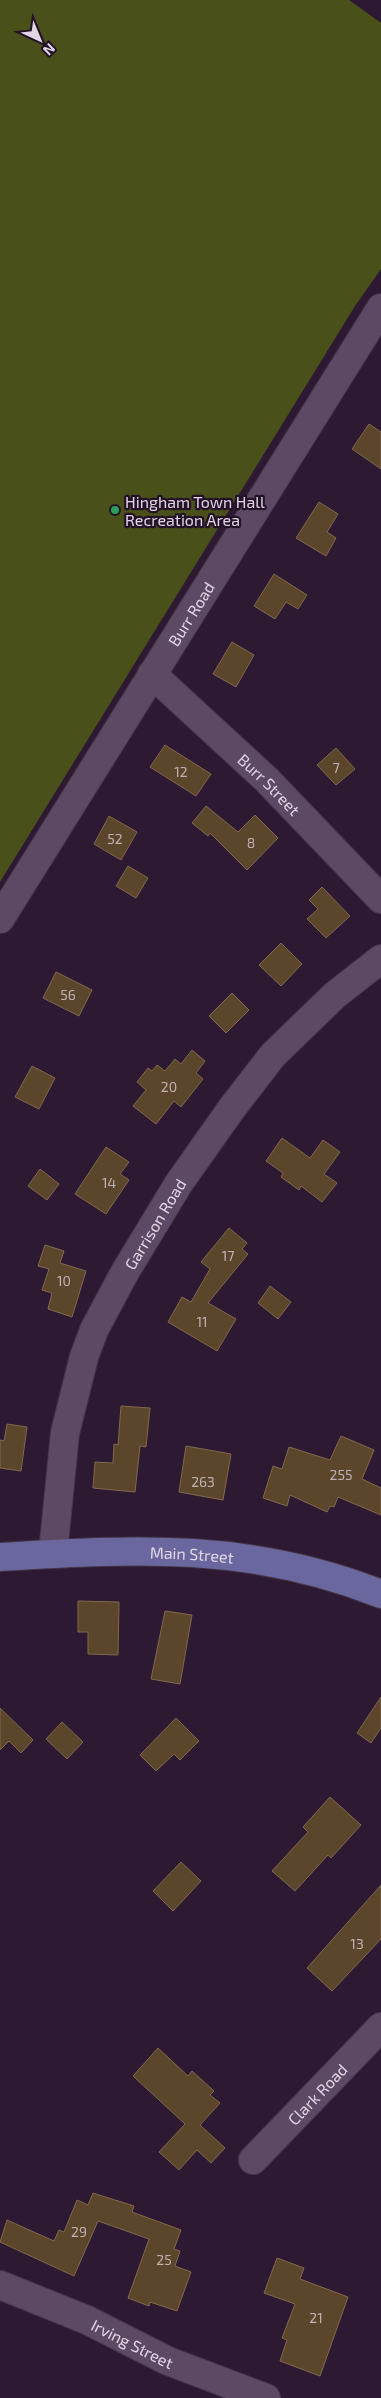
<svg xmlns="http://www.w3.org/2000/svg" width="381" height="2398" font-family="'Exo 2',sans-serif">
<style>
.green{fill:#4a5019}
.building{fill:#5b452b;stroke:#81694e}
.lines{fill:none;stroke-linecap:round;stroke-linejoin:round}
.minor-casing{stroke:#46374a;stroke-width:30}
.major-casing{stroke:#46374a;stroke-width:30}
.minor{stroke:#5d4963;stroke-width:28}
.major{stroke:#69679d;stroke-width:28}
.leisure-dot{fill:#2e9e5b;stroke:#231128;stroke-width:2}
.labels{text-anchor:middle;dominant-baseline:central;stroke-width:4.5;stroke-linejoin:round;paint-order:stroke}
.number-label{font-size:14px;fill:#c0b1b6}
.poi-label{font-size:16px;fill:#e1d5e5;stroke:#231128;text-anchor:start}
.street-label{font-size:16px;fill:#e1d5e5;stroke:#231128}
</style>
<rect width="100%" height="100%" fill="#2d1a32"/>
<!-- green -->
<path class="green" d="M 0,0 L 349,0 L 381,23 L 381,269 L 355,306 L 0,882 Z"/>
<!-- building -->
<path class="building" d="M 369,424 L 381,432 L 381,469 L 352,449 Z
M 319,502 L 338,514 L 327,532 L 336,538 L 326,556 L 296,538 Z
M 274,574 L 307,595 L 298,609 L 286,602 L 275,619 L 254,606 Z
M 232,642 L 254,655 L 236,687 L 213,674 Z
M 165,745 L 211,774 L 196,796 L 150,767 Z
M 336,748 L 355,769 L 336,785 L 317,765 Z
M 206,806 L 238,832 L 255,815 L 278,838 L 247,870 L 210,833 L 208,836 L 192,823 Z
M 109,816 L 137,832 L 121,860 L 94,844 Z
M 128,866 L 148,878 L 136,898 L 116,886 Z
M 322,887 L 350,916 L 326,938 L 307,919 L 318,909 L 309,900 Z
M 281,943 L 302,964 L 281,986 L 259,965 Z
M 56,972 L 92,990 L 79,1016 L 43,998 Z
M 232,993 L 249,1010 L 226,1033 L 209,1016 Z
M 192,1050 L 205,1061 L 196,1073 L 203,1079 L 181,1107 L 174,1101 L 156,1124 L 133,1106 L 146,1090 L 137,1082 L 148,1068 L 152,1071 L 157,1065 L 165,1071 L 175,1059 L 181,1064 Z
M 32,1066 L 55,1078 L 39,1109 L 15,1097 Z
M 282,1138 L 310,1158 L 323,1140 L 340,1152 L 324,1174 L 337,1183 L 322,1202 L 301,1186 L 299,1190 L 281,1177 L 283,1173 L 266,1161 Z
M 106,1147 L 129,1162 L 120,1174 L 129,1180 L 106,1214 L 75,1194 Z
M 40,1169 L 59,1184 L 47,1200 L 28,1186 Z
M 229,1228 L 247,1243 L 242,1249 L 248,1254 L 208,1303 L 236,1319 L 217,1351 L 168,1322 L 182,1297 L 191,1302 L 210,1269 L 201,1262 Z
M 45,1245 L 64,1251 L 60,1263 L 86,1271 L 72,1317 L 48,1309 L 52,1293 L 42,1290 L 49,1269 L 38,1266 Z
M 270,1286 L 291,1302 L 278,1319 L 258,1303 Z
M 121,1406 L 150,1408 L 146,1447 L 140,1446 L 135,1492 L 93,1488 L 95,1462 L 113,1463 L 114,1444 L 118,1445 Z
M 7,1424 L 27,1427 L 21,1471 L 0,1468 L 0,1440 L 4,1441 Z
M 341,1436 L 374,1450 L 362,1479 L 381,1488 L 381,1515 L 338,1497 L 334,1507 L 330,1506 L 327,1512 L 290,1495 L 287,1506 L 263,1498 L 273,1466 L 282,1469 L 289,1447 L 330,1460 Z
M 186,1446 L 231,1454 L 223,1500 L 179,1492 Z
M 78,1601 L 119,1602 L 118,1655 L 88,1654 L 88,1632 L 78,1632 Z
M 165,1611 L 192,1615 L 180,1684 L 151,1679 Z
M 381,1697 L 381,1728 L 371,1743 L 357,1733 Z
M 0,1708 L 33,1740 L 21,1753 L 9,1741 L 0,1750 Z
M 176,1718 L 199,1741 L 180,1760 L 174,1754 L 156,1771 L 140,1755 Z
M 62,1722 L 83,1742 L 67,1759 L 46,1739 Z
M 330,1797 L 361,1825 L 331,1858 L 328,1855 L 295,1891 L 272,1871 L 308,1832 L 303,1827 Z
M 181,1862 L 201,1881 L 173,1911 L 153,1891 Z
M 381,1885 L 381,1939 L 332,1991 L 307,1968 Z
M 158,2048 L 188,2076 L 192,2071 L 214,2091 L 210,2095 L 220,2103 L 200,2125 L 225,2148 L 211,2163 L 197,2150 L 179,2170 L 159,2152 L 185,2124 L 133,2076 Z
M 93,2193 L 134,2206 L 132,2212 L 181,2230 L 174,2249 L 180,2251 L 175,2266 L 191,2272 L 177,2311 L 150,2302 L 149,2306 L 128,2298 L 149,2239 L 98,2221 L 74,2276 L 0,2242 L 7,2220 L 54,2241 L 59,2230 L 64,2232 L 77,2200 L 88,2205 Z
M 277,2258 L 304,2268 L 300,2279 L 348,2297 L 320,2376 L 280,2361 L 287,2340 L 282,2338 L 295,2304 L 264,2293 Z"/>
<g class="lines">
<defs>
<g id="minor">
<path id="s1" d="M 152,674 L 267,780 L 381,899"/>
<path id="s2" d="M 0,919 L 381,308"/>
<path id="s3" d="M 53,1553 L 65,1433 L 84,1357 L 94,1330 L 125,1272 L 179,1183 L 232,1108 L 273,1055 L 335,995 L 381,959"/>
<path id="s4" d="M 253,2160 L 381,2027"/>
<path id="s5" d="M 0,2285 L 87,2320 L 168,2361 L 266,2398"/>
</g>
<g id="major">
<path id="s6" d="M 0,1557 C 136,1549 250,1542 381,1594"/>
</g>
</defs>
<!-- minor casing -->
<use href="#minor" class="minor-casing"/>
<!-- major casing -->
<use href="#major" class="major-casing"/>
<!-- minor -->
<use href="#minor" class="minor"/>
<!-- major -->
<use href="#major" class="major"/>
</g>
<!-- markers -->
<circle class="leisure-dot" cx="115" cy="510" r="5"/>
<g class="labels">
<!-- number labels -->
<g class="number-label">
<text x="336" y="767">7</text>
<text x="181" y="771">12</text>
<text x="115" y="838">52</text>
<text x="251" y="842">8</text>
<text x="68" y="994">56</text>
<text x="169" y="1086">20</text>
<text x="109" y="1182">14</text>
<text x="228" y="1255">17</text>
<text x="64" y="1280">10</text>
<text x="202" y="1321">11</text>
<text x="341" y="1474">255</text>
<text x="203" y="1481">263</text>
<text x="357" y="1943">13</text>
<text x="79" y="2231">29</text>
<text x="164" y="2259">25</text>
<text x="316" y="2317">21</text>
</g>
<!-- poi labels -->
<g class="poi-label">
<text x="125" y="501">Hingham Town Hall<tspan x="125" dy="18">Recreation Area</tspan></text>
</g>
<!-- street labels -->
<g class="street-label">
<text stroke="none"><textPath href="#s2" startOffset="360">Burr Road</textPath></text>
<text stroke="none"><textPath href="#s1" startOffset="161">Burr Street</textPath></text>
<text stroke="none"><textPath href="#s3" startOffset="350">Garrison Road</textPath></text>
<text stroke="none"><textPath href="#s6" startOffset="192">Main Street</textPath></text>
<text stroke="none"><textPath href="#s4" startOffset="92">Clark Road</textPath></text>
<text stroke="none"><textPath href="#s5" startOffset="145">Irving Street</textPath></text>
</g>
</g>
<!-- north arrow -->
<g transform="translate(40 40) rotate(136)" stroke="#231128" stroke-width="4" paint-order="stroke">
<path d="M0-4L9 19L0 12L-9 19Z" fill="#e1d5e5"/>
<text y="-8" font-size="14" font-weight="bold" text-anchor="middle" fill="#e1d5e5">N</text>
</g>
</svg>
